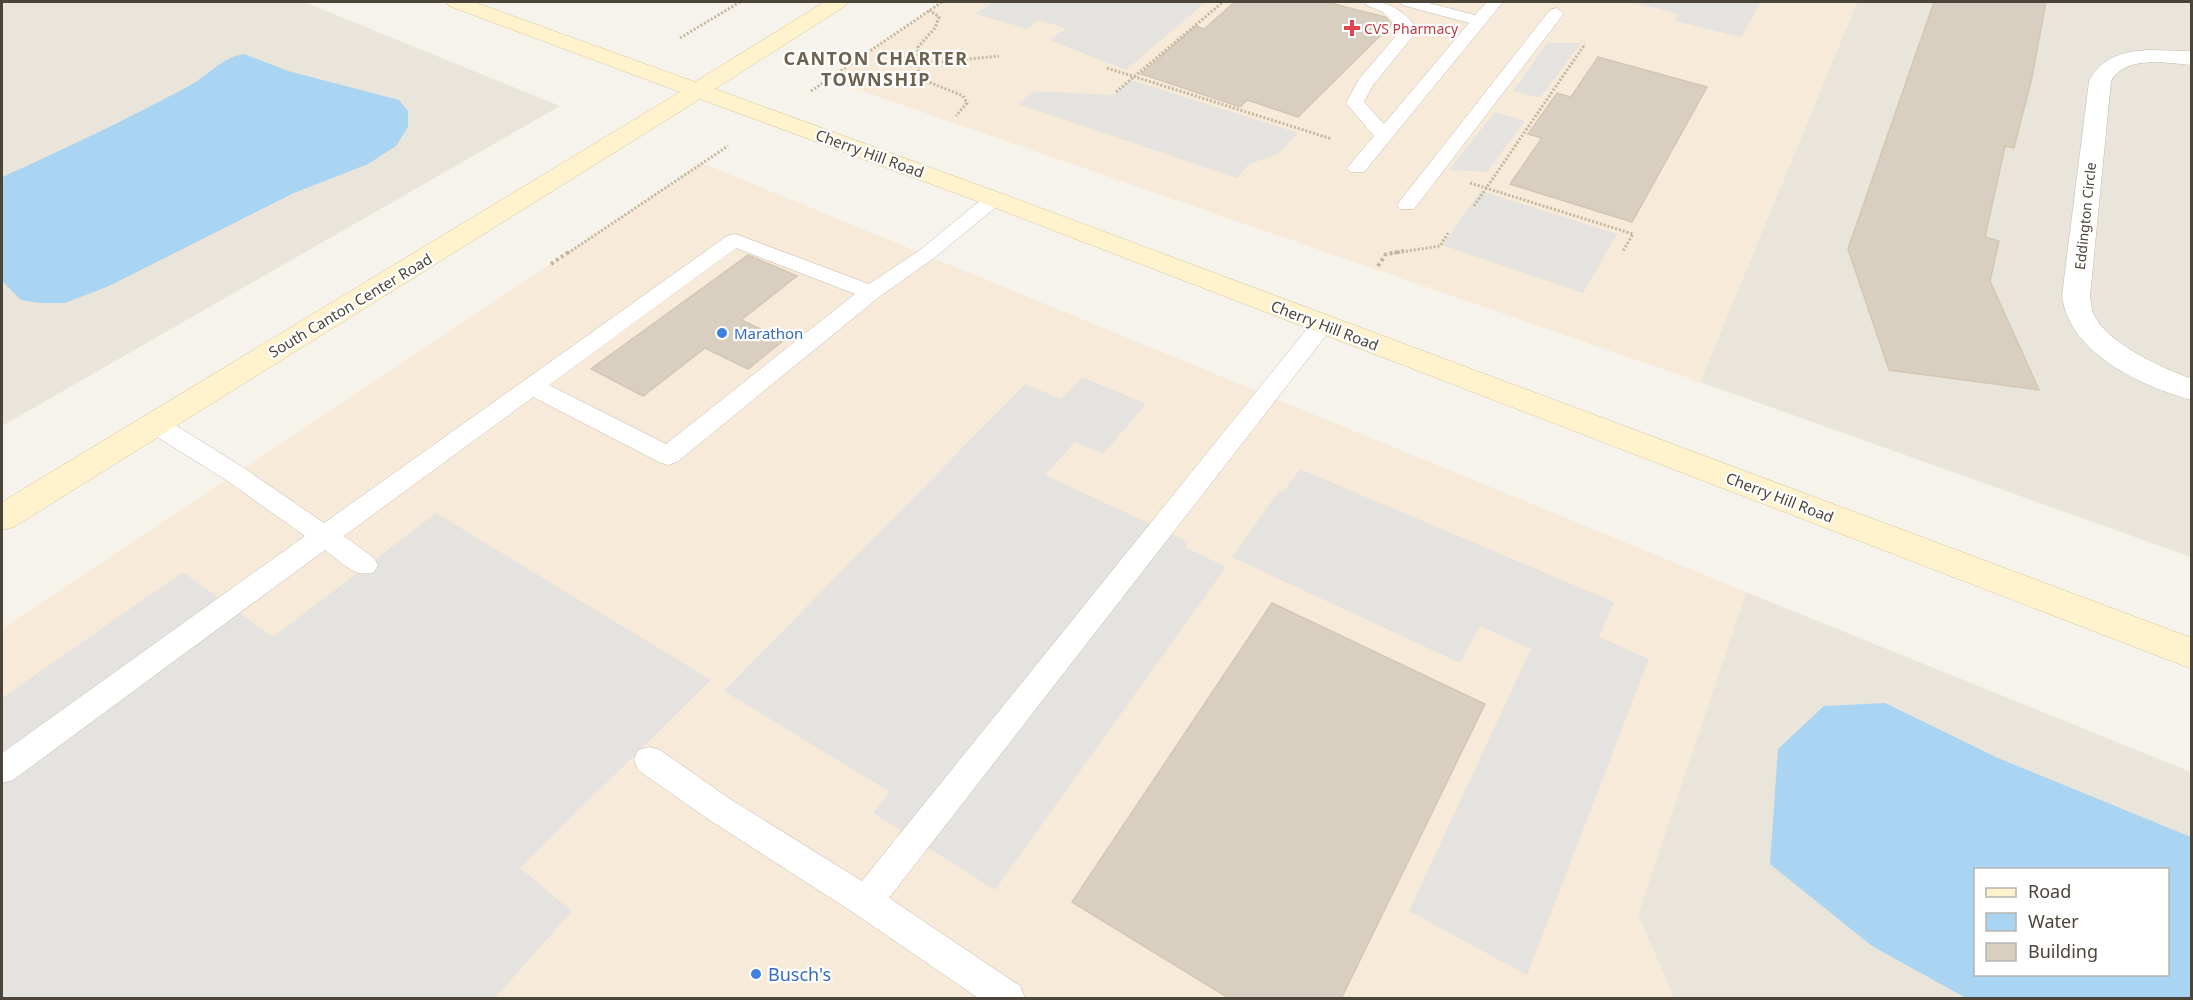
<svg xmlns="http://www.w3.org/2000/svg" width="2193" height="1000" font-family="'Noto Sans',sans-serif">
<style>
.residential{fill:#eae5da;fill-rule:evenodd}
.commercial{fill:#f7ead8}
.parking{fill:#e5e3e0}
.water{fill:#a9d4f2;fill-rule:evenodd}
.building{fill:#d8cfc1;stroke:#d3c7b4;stroke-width:1.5}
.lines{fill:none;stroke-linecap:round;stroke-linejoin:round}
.service-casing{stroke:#c2bbae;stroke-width:1}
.minor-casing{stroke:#c2bbae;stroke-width:1}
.secondary-casing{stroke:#d6c79b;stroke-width:1}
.path-far1{stroke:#c4b79f;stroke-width:3;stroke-dasharray:2 2;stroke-linecap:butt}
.path{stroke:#c4b79f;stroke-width:4;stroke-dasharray:3 3;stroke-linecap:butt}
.service{fill:#fff;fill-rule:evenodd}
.minor{fill:#fff;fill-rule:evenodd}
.secondary{fill:#fff3cd;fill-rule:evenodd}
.health-dot{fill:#e0444e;stroke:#fff;stroke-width:2}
.shop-dot{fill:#3f7fe0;stroke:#fff;stroke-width:2}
.labels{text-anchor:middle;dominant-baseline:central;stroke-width:4.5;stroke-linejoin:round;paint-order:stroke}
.far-health-label{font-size:14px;fill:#be3a42;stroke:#fff;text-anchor:start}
.far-street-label{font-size:14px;fill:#4b4439;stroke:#fff}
.street-label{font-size:15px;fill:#4b4439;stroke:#fff}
.shop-label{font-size:15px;fill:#366cbe;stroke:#fff;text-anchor:start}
.far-district-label{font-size:18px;font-weight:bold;letter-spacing:1.5px;fill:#6e6250;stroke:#fff}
.near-shop-label{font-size:18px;fill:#366cbe;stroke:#fff;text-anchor:start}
</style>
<rect width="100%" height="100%" fill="#f6f3ec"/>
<!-- residential -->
<path class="residential" d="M 2,2 L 304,2 L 560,106 L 2,426 Z
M 1857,2 L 2191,2 L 2191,557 L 1700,382 Z
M 1746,592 L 2191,772 L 2191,998 L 1674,998 L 1638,915 ZM 1976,870 L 2168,870 L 2168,974 L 1976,974 Z"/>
<!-- commercial -->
<path class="commercial" d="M 943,2 L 1857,2 L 1700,382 L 827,79 Z
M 702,163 L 1746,592 L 1638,915 L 1674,998 L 2,998 L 2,629 Z"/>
<!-- parking -->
<path class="parking" d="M 993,2 L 1206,2 L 1126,70 L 1050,40 L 1065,28 L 1039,20 L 1027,29 L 976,14 Z
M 1630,2 L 1761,2 L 1741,37 L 1675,21 L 1679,14 Z
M 1547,43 L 1581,43 L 1540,98 L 1513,91 Z
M 1131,80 L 1298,133 L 1278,154 L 1249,164 L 1237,178 L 1018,104 L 1035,91 L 1113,95 Z
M 1495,112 L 1525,121 L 1487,172 L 1449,170 Z
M 1481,191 L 1617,234 L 1583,293 L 1442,245 Z
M 1082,377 L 1146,404 L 1103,454 L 1075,442 L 1045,475 L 1189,542 L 1185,547 L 1226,567 L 995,890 L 873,813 L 890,792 L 724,691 L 1025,384 L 1061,399 Z
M 1300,469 L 1614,602 L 1599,637 L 1649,659 L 1527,975 L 1409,911 L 1531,649 L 1480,626 L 1460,663 L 1232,557 L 1279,491 L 1283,492 Z
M 436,513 L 711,680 L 520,868 L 572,911 L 495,998 L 2,998 L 2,698 L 183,572 L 273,637 Z"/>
<!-- water -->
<path class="water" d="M 244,54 L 288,71 L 399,100 L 408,111 L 408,127 L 396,146 L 368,164 L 294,193 L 109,286 L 65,303 L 40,303 L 21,300 L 2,281 L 2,177 C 65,149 127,119 189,86 C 209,75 221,58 244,54 Z
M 1885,703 L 1998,758 L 2191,837 L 2191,998 L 1966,998 L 1872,946 L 1770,864 L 1778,749 L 1824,706 ZM 1976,870 L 2168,870 L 2168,974 L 1976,974 Z"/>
<!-- building -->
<path class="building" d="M 1235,2 L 1326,2 L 1385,17 L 1392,24 L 1298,117 L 1247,100 L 1240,107 L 1141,74 L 1196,26 L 1204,29 Z
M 1934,2 L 2046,2 L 2032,77 L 2014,148 L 2005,146 L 1985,237 L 1999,241 L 1990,281 L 2039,390 L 1889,370 L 1848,249 Z
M 1598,57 L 1707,87 L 1632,222 L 1510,184 L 1542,138 L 1528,134 L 1557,93 L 1571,97 Z
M 748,255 L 797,276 L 741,320 L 784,340 L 748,369 L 705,348 L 643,396 L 591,369 Z
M 1272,603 L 1485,704 L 1341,999 L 1230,999 L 1072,902 Z"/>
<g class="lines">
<defs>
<path id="service" d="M 1364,2 C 1388,0 1404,10 1418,30 L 1373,85 L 1364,102 L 1384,124 L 1469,23 L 1402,5 L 1400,2 L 1425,2 L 1475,15 L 1487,2 L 1503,2 L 1364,172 L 1350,172 L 1347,168 L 1374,136 L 1346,103 L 1359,79 L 1401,30 L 1383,12 L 1366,5 Z
M 1556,8 L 1564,13 L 1562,16 L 1414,209 L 1400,209 L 1397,205 L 1400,201 L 1550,10 Z
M 994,193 L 1001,195 L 1004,199 L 1001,203 L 934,258 L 879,297 L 677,462 L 668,465 L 659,462 L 533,397 L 344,536 L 374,558 L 378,565 L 374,572 C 355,579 340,561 325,550 L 13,780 L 2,783 L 2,753 L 305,536 L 226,480 L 146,430 L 143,424 L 146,418 L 155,416 L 164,418 L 244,468 L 324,523 L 727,236 L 734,234 L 741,236 L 869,284 L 920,250 L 987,195 ZM 736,248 L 855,294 L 666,444 L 549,385 Z
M 1323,317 L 1331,319 L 1334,324 L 1331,329 L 889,898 L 1020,986 L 1025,998 L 978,998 L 854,913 L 708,819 L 638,770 L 634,760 L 638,750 L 649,747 L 660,750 L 730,799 L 862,881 L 1315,319 Z"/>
<path id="minor" d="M 2148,50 L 2192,51 L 2192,65 C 2167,63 2125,55 2111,81 L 2090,296 C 2091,302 2091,309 2094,315 C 2108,344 2162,368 2192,379 L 2192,400 C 2141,386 2070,354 2062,296 L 2089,81 C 2102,57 2122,52 2148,50 Z"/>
<path id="secondary" d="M 446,2 L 474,2 L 695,82 L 824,2 L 848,2 L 845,6 L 715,89 L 1003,194 L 2192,638 L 2192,669 L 985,204 L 700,99 L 14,527 L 2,530 L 2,502 L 680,92 L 449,6 Z"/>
</defs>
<!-- service casing -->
<use href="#service" class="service-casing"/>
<!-- minor casing -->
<use href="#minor" class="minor-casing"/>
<!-- secondary casing -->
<use href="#secondary" class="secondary-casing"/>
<!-- path-far1 -->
<path class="path-far1" d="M 929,10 L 939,17 L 935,28 L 918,47 L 919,78 L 963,96 L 967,103 L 956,116
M 680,38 L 740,2
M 918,64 L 999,56
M 1107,68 L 1332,139
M 811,91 L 942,2
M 1116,92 L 1223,2
M 1470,183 L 1633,234 L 1623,251
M 1474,206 L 1585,44
M 568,253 L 728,146
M 1394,253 L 1440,246 L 1448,233"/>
<!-- path -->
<path class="path" d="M 551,264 L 570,251
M 1378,266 L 1386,254 L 1404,251"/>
<!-- service -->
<use href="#service" class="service"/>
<!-- minor -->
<use href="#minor" class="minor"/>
<!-- secondary -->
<use href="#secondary" class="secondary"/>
</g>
<!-- markers -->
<path class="health-dot" d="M1349 19h6v6h6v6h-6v6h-6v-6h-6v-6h6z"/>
<g class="shop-dot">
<circle cx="722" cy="333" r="6"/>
<circle cx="756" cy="974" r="6"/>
</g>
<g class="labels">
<!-- far-health labels -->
<g class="far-health-label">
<text x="1364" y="28">CVS Pharmacy</text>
</g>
<!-- far-street labels -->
<g class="far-street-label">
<text transform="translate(2085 216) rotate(-84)">Eddington Circle</text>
</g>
<!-- street labels -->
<g class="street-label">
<text transform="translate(870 153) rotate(20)">Cherry Hill Road</text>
<text transform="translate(350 305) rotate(-31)">South Canton Center Road</text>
<text transform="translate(1325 325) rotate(21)">Cherry Hill Road</text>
<text transform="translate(1780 497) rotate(21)">Cherry Hill Road</text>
</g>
<!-- shop labels -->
<g class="shop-label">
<text x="734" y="333">Marathon</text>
</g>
<!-- far-district labels -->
<g class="far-district-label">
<text x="876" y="58">CANTON CHARTER<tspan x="876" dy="21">TOWNSHIP</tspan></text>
</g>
<!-- near-shop labels -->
<g class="near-shop-label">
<text x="768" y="974">Busch's</text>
</g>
</g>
<!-- border -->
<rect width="2193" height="1000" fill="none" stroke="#4b4439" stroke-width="6"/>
<!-- legend -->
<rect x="1974" y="868" width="195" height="108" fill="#ffffff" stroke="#b7b4b0" stroke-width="1.5"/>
<rect x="1986" y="888" width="30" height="9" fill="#fff3cd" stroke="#b7b4b0" stroke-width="1.5"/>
<text x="2028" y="898" font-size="18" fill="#4b4439">Road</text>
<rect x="1986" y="913" width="30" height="18" fill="#a9d4f2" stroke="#b7b4b0" stroke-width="1.5"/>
<text x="2028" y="928" font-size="18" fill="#4b4439">Water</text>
<rect x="1986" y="943" width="30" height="18" fill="#d8cfc1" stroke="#b7b4b0" stroke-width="1.5"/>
<text x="2028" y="958" font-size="18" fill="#4b4439">Building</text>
</svg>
